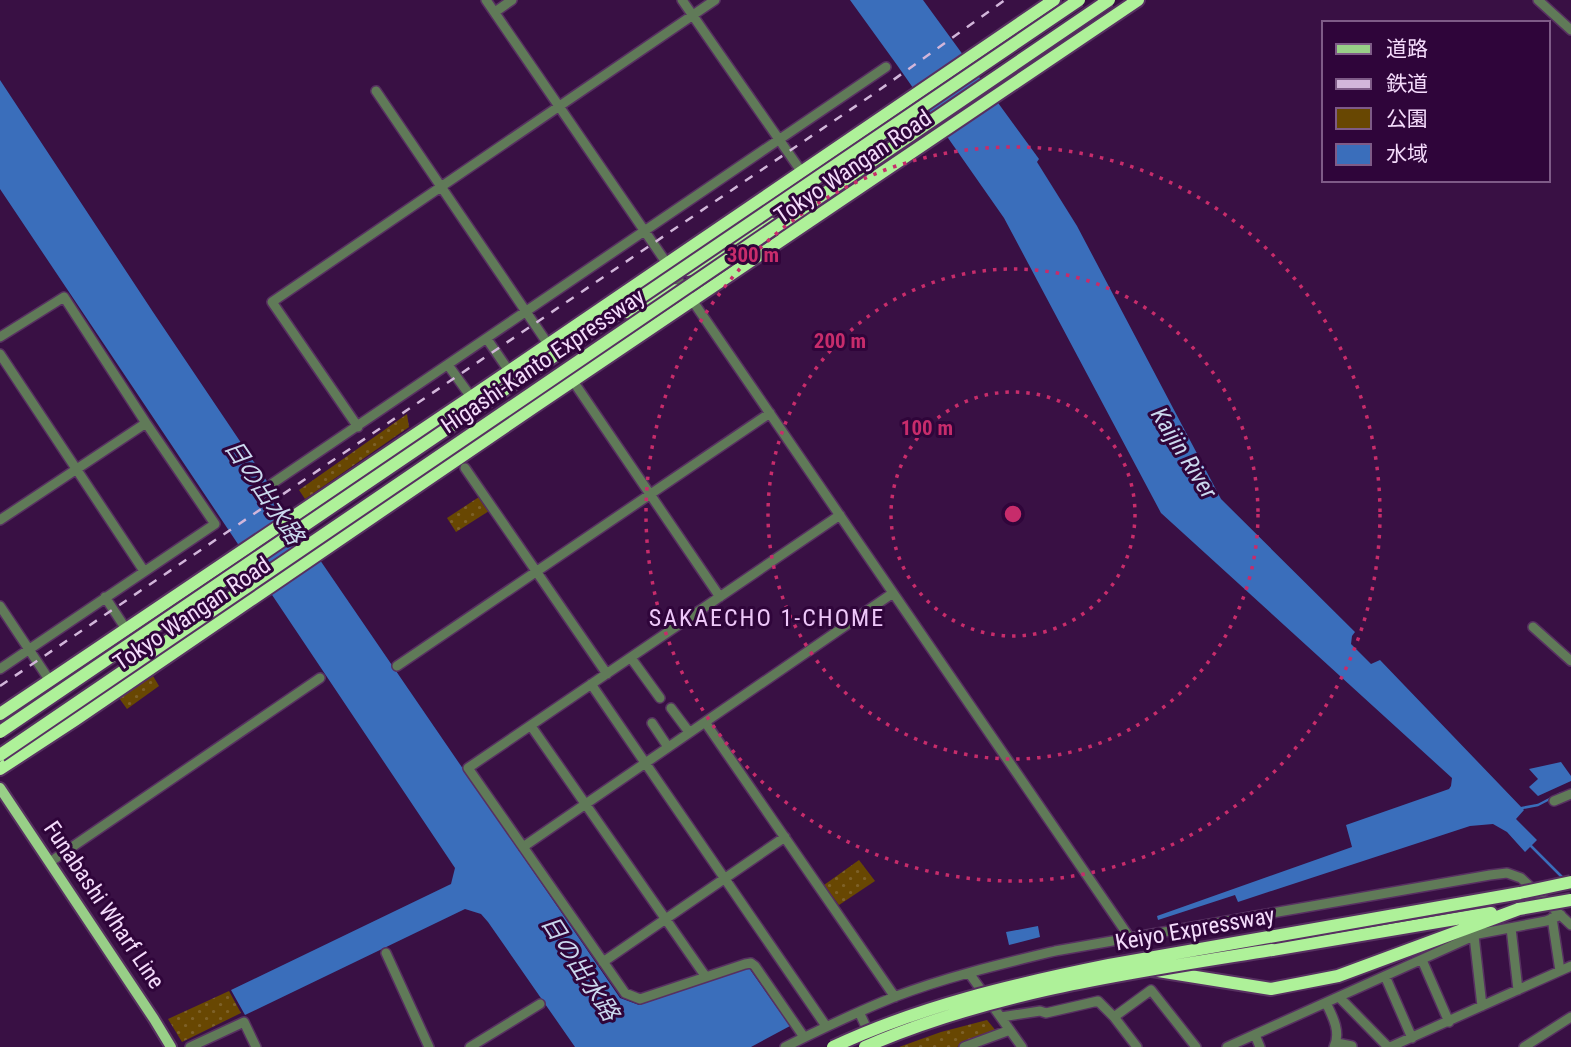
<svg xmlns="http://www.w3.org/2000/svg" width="1571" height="1047" font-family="'Roboto Condensed','Noto Sans JP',sans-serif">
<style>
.green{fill:url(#green-dots)}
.water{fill:#3a6ebb}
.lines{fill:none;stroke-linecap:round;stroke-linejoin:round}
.stream{stroke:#3a6ebb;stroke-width:2.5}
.minor-casing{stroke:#573061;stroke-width:12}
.major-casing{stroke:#573061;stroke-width:14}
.highway-casing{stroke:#573061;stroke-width:16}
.minor{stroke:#607a58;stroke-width:9}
.major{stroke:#98cf87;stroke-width:10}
.highway{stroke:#aef199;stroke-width:12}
.rail{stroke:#d2b6da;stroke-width:2.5;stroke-dasharray:9 9;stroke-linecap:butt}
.highway-bridge-casing{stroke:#573061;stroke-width:16;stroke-linecap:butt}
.highway-bridge{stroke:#aef199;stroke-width:12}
.ring{fill:none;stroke:#c72c6b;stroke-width:3.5;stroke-dasharray:3.5 7}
.labels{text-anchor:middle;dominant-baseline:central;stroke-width:6;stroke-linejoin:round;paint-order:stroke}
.street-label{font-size:23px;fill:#f4dbfb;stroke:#2f053a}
.water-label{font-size:24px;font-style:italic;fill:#cad8ed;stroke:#2f053a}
.neighbourhood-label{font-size:24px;letter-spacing:2px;fill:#eec7f9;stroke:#2f053a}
.centre{fill:#c72c6b;stroke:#2f053a;stroke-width:3.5}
.ring-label{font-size:21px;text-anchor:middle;font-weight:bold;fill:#c72c6b;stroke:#2f053a;stroke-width:6;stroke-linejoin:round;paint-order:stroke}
</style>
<defs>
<pattern id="green-dots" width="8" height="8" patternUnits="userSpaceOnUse" patternTransform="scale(1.75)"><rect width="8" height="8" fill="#684702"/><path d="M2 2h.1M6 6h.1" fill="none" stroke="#7e6128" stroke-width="1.8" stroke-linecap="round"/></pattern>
</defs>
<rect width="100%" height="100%" fill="#391044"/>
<!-- green -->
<path class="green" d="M 407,414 L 409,427 L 305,499 L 299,490 Z
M 479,497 L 489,511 L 456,532 L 447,518 Z
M 153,676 L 159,686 L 127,709 L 119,698 Z
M 859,860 L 875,881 L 839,905 L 824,885 Z
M 229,991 L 241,1013 L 182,1042 L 168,1019 Z
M 987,1020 L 997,1032 L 957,1047 L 899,1047 L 941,1032 Z"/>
<!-- water -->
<path class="water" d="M 850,0 L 923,0 L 1039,159 L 1037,162 L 1077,226 L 1221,499 L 1355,632 L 1352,636 L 1351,644 L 1371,664 L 1380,660 L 1524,810 L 1516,819 L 1537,840 L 1525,852 L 1507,832 L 1493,824 L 1470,826 L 1238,902 L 1235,895 L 1158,920 L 1157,916 L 1352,847 L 1346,825 L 1449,789 L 1451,786 L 1452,778 L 1161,513 L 1004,218 L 897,65 Z
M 0,80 L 153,312 L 322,563 L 620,998 L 639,1005 L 749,968 L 790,1026 L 751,1047 L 575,1047 L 488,922 L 481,914 L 465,909 L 245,1015 L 231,990 L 451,884 L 455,868 L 0,189 Z
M 1561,762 L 1571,776 L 1571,781 L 1538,796 L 1529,787 L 1538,779 L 1529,769 Z
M 1038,926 L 1040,937 L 1009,945 L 1006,932 Z"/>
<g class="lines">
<!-- stream -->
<path class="stream" d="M 1522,808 L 1538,805 L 1561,793
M 1529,844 L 1564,879"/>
<defs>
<path id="minor" d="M 486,0 L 1130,938
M 682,0 L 801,171
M 1538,0 L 1571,30
M 495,12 L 512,0
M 376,91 L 548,344
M 0,337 L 64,297 L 146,423 L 215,524 L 0,669
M 487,339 L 509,371
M 0,354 L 144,571
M 448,365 L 471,397
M 573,381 L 720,597
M 358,427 L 272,302 L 715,0
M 465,468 L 607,674
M 273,483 L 886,67
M 0,520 L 146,423
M 105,597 L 126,629
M 0,606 L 50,681
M 1533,627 L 1571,661
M 631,658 L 660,698
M 397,666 L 770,413
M 591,684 L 826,1026
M 671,708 L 689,732
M 705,722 L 895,997
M 652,723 L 668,747
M 531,726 L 706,977
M 1554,801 L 1571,794
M 523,847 L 893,593
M 50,862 L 320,678
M 1552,918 L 1560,971
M 1511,928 L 1518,990
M 1474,936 L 1482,1006
M 386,953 L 429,1047
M 1422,960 L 1449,1022
M 603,962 L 785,837
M 969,973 L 1022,1047
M 1385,976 L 1412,1038
M 1339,997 L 1388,1047
M 1326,1003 C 1333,1017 1341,1032 1334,1047
M 859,1012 L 870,1035
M 1001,1017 L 1040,1011 L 1046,1013 L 1098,1001 L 1114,1017 L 1137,1047
M 1114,1017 L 1151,990 L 1196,1047
M 1255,1035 L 1260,1047
M 804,1037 L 755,966 L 751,963 L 745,964 L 640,999 L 625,993 L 468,768 L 840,515
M 1337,1043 L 1352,1046
M 190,1047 L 244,1022 L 256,1047
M 470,1047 L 540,1004
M 785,1047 C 821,1029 857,1012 894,997 C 946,977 1001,964 1055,951 L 1490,875 L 1507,873 L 1521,878 L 1571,925
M 964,1047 L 1010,1030
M 1227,1047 L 1478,934 L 1546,921 L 1561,915
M 1390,1047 L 1571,966
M 1524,1047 L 1571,1017"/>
<path id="major" d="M 0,788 L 154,1019 L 171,1047"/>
<path id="highway" d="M 679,268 L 687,270 L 695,268 L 764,222 L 770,223 L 779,229 L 804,217 L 815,216
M 614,308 L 630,313 L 634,313 L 667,291 C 675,288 681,292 687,296
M 0,714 L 471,397 L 1054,0
M 0,769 L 75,720 L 534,407 L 1138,0
M 1272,950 L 1491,913
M 1152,970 L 1271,989 L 1338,976 L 1519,909"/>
</defs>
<!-- minor casing -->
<use href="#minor" class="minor-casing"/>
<!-- major casing -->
<use href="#major" class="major-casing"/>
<!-- highway casing -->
<use href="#highway" class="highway-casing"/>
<!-- minor -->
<use href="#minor" class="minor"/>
<!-- major -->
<use href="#major" class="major"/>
<!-- highway -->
<use href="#highway" class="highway"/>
<!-- rail -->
<path class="rail" d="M 0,686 L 875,93 L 1005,0"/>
<defs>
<path id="highway-bridge" d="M 0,732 L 1079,0
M 0,755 L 1109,0
M 1519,909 L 1571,900
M 833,1047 C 920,1006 1015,984 1109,965 L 1520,893 L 1571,882
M 865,1047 C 993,991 1136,972 1272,950"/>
</defs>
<!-- highway-bridge casing -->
<use href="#highway-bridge" class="highway-bridge-casing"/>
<!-- highway-bridge -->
<use href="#highway-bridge" class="highway-bridge"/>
</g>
<!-- distance rings -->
<g class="ring">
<circle cx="1013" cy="514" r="122"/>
<circle cx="1013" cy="514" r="245"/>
<circle cx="1013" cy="514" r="367"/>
</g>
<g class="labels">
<!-- street labels -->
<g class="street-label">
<text transform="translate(853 167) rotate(-34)">Tokyo Wangan Road</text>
<text transform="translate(543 361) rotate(-34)">Higashi-Kanto Expressway</text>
<text transform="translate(192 614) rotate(-34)">Tokyo Wangan Road</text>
<text transform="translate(104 905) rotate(56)">Funabashi Wharf Line</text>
<text transform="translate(1195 929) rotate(-10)">Keiyo Expressway</text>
</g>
<!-- water labels -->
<g class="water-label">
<text transform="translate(1184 453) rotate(58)">Kaijin River</text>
<text transform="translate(264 492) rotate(56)">日の出水路</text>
<text transform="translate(580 968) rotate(57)">日の出水路</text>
</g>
<!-- neighbourhood labels -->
<g class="neighbourhood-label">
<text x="767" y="618">SAKAECHO 1-CHOME</text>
</g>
</g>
<circle cx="1013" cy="514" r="10" class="centre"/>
<g class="ring-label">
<text x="753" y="262">300 m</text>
<text x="840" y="348">200 m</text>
<text x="927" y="435">100 m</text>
</g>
<!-- legend -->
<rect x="1322" y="21" width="228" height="161" fill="#2f053a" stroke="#7e5b87" stroke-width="2"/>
<rect x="1336" y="44" width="35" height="10" fill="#98cf87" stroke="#7e5b87" stroke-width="2"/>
<text x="1386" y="56" font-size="21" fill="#f4dbfb">道路</text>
<rect x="1336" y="79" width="35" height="10" fill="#d2b6da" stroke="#7e5b87" stroke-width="2"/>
<text x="1386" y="91" font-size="21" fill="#f4dbfb">鉄道</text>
<rect x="1336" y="108" width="35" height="21" fill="#684702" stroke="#7e5b87" stroke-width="2"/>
<text x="1386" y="126" font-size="21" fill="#f4dbfb">公園</text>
<rect x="1336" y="144" width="35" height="21" fill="#3a6ebb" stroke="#7e5b87" stroke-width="2"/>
<text x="1386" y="161" font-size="21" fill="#f4dbfb">水域</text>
</svg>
